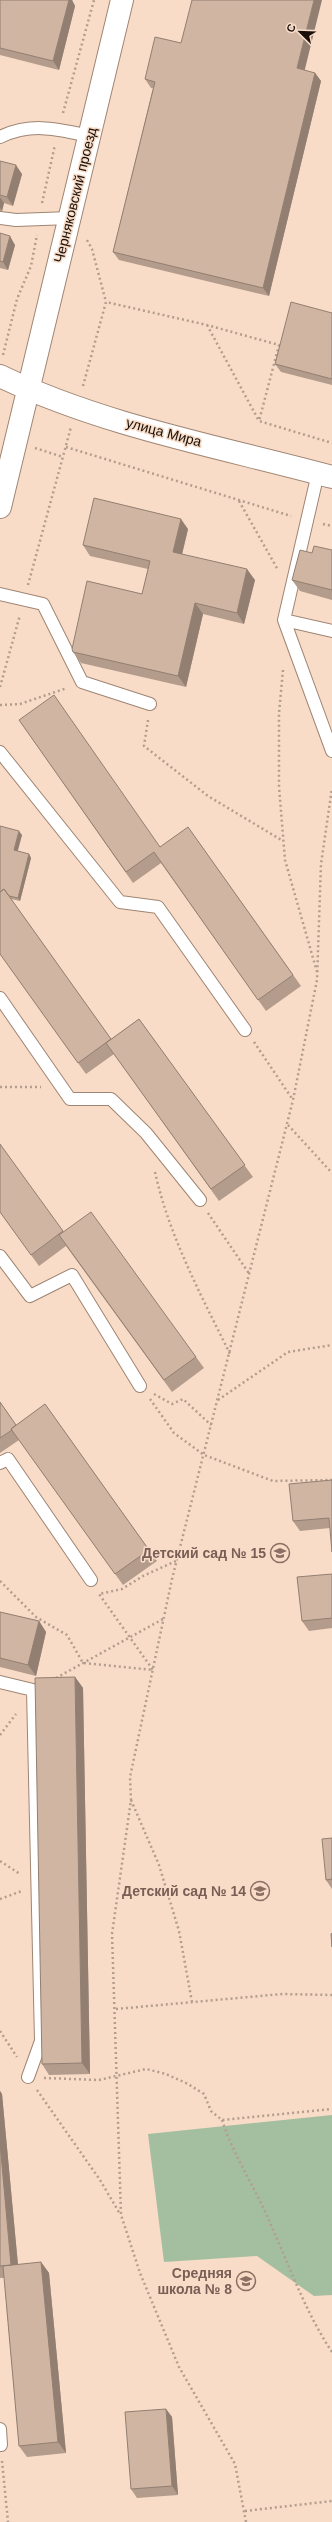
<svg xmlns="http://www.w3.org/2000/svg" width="332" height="2522" font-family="Helvetica,sans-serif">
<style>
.green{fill:#a4bfa0}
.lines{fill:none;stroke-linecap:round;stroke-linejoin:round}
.lane-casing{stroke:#9f8573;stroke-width:14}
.secondary-casing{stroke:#9f8573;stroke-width:24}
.path{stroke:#b39d8d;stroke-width:2.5;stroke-dasharray:2 3;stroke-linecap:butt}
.lane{stroke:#fff;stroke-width:12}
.secondary{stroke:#fff;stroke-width:22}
.wall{fill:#b39c8b}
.shaded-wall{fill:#927f71}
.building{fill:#d0b5a2;stroke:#927f71}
.labels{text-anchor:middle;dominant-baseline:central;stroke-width:3;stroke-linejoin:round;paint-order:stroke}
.street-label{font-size:14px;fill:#191009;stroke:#f8dcc8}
.education-label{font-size:14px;font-weight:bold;fill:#785e54;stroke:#f8dcc8;text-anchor:end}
</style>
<rect width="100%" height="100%" fill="#f8dcc8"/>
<!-- green -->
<path class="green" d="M 332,2115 L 332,2295 L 314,2296 L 257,2256 L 164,2262 L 148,2134 Z"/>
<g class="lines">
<defs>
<path id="lane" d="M 0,137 C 32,122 57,129 90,136
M 0,218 L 16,220 L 70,218
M 318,473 L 284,620 L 332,631
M 0,594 L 43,604 L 82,682 L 150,704
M 284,620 L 332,751
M 0,752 L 120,902 L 158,907 L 245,1030
M 0,998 L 70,1099 L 111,1099 L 146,1133 L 200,1200
M 0,1256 L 30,1296 L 72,1275 L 140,1386
M 0,1463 L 8,1459 L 91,1580
M 0,1682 L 33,1690 L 41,2041 L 28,2077
M 0,2429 L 1,2445"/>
<path id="secondary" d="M 0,376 C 104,426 221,447 332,477
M 0,507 L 122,0"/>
</defs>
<!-- lane casing -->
<use href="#lane" class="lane-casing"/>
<!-- secondary casing -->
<use href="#secondary" class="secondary-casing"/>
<!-- path -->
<path class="path" d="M 63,113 L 94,0
M 42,203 L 55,145
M 87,240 L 92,249 L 106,302
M 207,325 L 259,421
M 3,355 L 17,299 L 31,266 L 37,235
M 83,386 L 106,302 L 207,325 L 279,345 L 259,421 L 332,443
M 66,447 L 291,516
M 35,448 L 63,457
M 239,501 L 278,570
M 323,524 L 332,526
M 28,585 L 71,427
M 283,670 L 279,713 L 279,787 L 285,860 L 317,972
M 0,687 L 20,615
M 0,705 L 20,704 L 67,688
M 148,720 L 144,746 L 208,796 L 283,841
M 254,1042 L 293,1100
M 0,1087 L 41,1087
M 288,1125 L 332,1173
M 155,1172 C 169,1236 201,1295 230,1354
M 208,1213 L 250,1275
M 154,1394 L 172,1404 L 183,1399 L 211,1425
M 150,1399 L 174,1433 L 204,1455 L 273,1481 L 332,1480
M 218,1400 L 288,1352 L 332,1345
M 0,1581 L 36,1617 L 67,1635 L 83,1663 L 153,1670 L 99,1594 L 122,1589 L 143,1576 L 176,1561
M 56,1678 L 163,1619
M 0,1735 L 16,1714
M 131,1800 L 159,1865 L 179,1931 L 192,2002
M 0,1861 L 20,1874
M 0,1899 L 22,1891
M 116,2009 L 282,1994 L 332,1995
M 0,2031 L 17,2057
M 44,2078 L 99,2080 L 146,2069 L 166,2074 L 188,2084 L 204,2094 L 211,2111 L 222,2120 L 332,2109
M 37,2090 L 100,2180 L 120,2214
M 222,2120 C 234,2157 256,2189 271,2225 C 290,2268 306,2313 332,2352
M 2,2461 L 8,2522
M 245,2511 L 332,2501
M 246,2522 L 235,2464 L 179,2367 L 140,2273 L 121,2215 L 112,1934 L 131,1800 L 130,1777 L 172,1579 L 293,1100 L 317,980 L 321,864 L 332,788"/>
<!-- lane -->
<use href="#lane" class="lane"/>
<!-- secondary -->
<use href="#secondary" class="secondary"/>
</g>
<!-- wall -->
<path class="wall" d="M 0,0 L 72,0 L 75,6 L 59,70 L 0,55 Z
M 181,43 L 315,73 L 321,81 L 269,296 L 119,260 L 113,252 L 153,88 L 151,88 L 145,79 Z
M 0,161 L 22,174 L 13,206 L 4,203 L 2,211 L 0,211 Z
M 0,233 L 15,245 L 8,270 L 0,268 Z
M 332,313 L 332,385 L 281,372 L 275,364 Z
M 188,529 L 182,554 L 255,580 L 244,624 L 203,614 L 186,687 L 81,663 L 73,652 L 142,594 L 148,569 L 90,556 L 83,545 Z
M 332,550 L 332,600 L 300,591 L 292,580 L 312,553 Z
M 19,720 L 160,847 L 188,827 L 301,986 L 266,1011 L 161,863 L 133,883 Z
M 0,826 L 22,835 L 17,851 L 29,854 L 31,858 L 20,901 L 11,899 L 111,1039 L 139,1019 L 253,1177 L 219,1201 L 114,1054 L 86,1074 L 0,954 Z
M 0,1212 L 64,1232 L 196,1357 L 204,1368 L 172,1392 L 66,1246 L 39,1266 Z
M 0,1402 L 16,1425 L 45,1404 L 157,1561 L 123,1585 L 19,1440 L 0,1453 Z
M 332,1480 L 330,1528 L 300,1531 L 293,1521 Z
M 332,1574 L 332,1628 L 309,1631 L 302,1621 Z
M 0,1612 L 39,1621 L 46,1632 L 36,1676 L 0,1667 Z
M 75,1677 L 83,1688 L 90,2074 L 49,2075 L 42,2064 Z
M 332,1838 L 332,1889 L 326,1880 Z
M 0,2091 L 2,2094 L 18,2265 L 41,2262 L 49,2273 L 66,2453 L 27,2457 L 19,2446 L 4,2278 L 0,2278 Z
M 166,2409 L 172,2417 L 178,2495 L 137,2498 L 131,2489 Z"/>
<!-- shaded-wall -->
<path class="shaded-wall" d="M 69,0 L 72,0 L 75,6 L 59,70 L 53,61 Z
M 314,0 L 322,0 L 303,77 L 297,68 Z
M 315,73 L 321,81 L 269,296 L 263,288 Z
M 16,165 L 22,174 L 13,206 L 7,197 Z
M 0,197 L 4,203 L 2,211 L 0,208 Z
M 10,236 L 15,245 L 8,270 L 3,262 Z
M 181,519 L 188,529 L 180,563 L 173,552 Z
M 247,569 L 255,580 L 244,624 L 237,613 Z
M 195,603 L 203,614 L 186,687 L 178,676 Z
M 19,831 L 22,835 L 17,854 L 14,850 Z
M 29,854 L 31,858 L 20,901 L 18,898 Z
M 39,1621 L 46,1632 L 36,1676 L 28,1665 Z
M 75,1677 L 83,1688 L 90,2074 L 82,2063 Z
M 0,2091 L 2,2094 L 19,2276 L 11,2265 L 0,2143 Z
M 41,2262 L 49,2273 L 66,2453 L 58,2442 Z
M 166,2409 L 172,2417 L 178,2495 L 172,2486 Z"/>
<!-- building -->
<path class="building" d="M 0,0 L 69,0 L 53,61 L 0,48 Z
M 192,0 L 314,0 L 297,68 L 315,73 L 263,288 L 113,252 L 155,82 L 145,79 L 155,37 L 181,43 Z
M 0,161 L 16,165 L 7,197 L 0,195 Z
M 0,233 L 10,236 L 3,262 L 0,261 Z
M 291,302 L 332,313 L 332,379 L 275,364 Z
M 94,498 L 181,519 L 173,552 L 247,569 L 237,613 L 195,603 L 178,676 L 73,652 L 72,649 L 87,581 L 142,594 L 150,561 L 83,545 Z
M 314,546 L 332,550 L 332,590 L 292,580 L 300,550 L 312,553 Z
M 54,695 L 160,847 L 188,827 L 293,975 L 258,1000 L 154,852 L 126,872 L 19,720 Z
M 0,826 L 19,831 L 14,850 L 29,854 L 18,898 L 9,896 L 4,889 L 0,892 Z
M 4,889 L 111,1039 L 78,1063 L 0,954 L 0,892 Z
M 139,1019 L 245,1165 L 211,1189 L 106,1043 Z
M 0,1144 L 63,1231 L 31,1255 L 0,1212 Z
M 91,1212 L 196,1357 L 164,1380 L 59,1235 Z
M 0,1402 L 16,1425 L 11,1429 L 12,1430 L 0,1438 Z
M 45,1404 L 149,1550 L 115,1574 L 11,1429 Z
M 332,1480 L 332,1552 L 329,1518 L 293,1521 L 289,1484 Z
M 332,1574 L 332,1618 L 302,1621 L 297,1577 Z
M 0,1612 L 39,1621 L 28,1665 L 0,1658 Z
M 75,1677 L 82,2063 L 42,2064 L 35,1678 Z
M 332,1838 L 332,1879 L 326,1880 L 322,1839 Z
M 332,1933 L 332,1947 L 331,1934 Z
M 0,2143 L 11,2265 L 0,2266 Z
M 41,2262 L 58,2442 L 19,2446 L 3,2266 Z
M 166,2409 L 172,2486 L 131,2489 L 125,2412 Z"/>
<!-- icons -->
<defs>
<symbol id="school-ring" viewBox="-11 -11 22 22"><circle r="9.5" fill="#f8dcc8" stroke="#8d6e63" stroke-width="1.5"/><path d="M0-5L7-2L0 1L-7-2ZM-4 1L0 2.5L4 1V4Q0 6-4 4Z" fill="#8d6e63"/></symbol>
</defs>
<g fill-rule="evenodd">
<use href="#school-ring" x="269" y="1542" width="22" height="22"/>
<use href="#school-ring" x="249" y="1880" width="22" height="22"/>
<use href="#school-ring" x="235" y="2270" width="22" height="22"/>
</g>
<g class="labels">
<!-- street labels -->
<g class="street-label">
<text transform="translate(75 195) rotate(-76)">Черняковский проезд</text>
<text transform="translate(164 432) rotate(15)">улица Мира</text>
</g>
<!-- education labels -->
<g class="education-label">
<text x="266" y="1553">Детский сад № 15</text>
<text x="246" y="1891">Детский сад № 14</text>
<text x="232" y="2273">Cредняя<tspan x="232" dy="16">школа № 8</tspan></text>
</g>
</g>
<!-- north arrow -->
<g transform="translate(300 32) rotate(293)" stroke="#f8dcc8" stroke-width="3" paint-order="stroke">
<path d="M0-3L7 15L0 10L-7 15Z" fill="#191009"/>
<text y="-6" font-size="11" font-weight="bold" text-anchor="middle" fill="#191009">С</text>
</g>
</svg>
